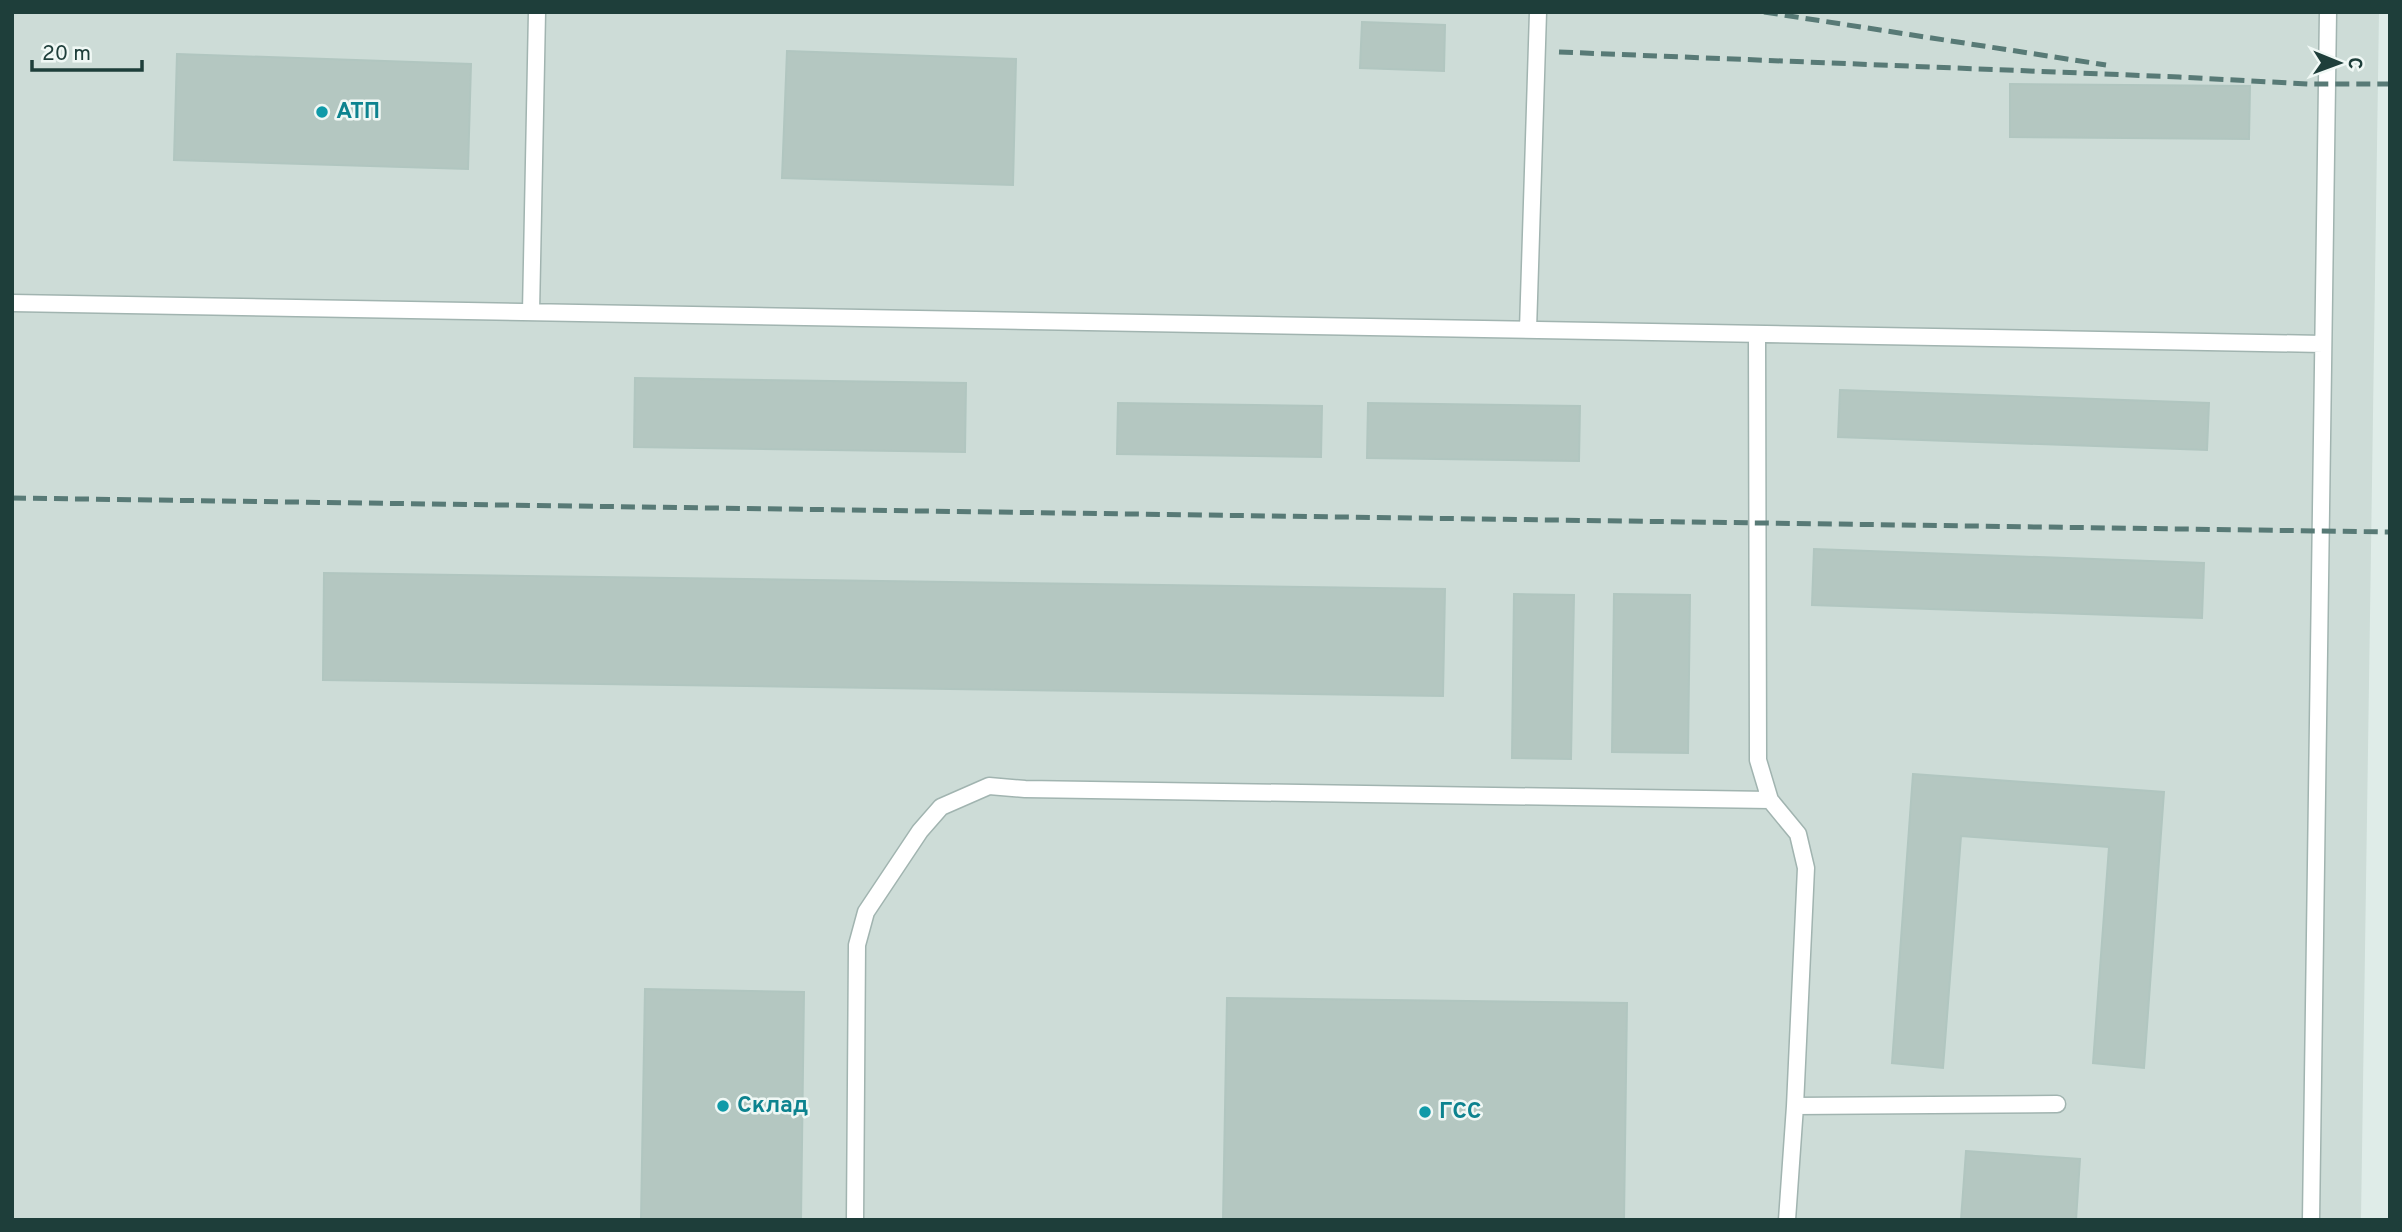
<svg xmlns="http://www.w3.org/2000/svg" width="2402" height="1232" font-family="Overpass,sans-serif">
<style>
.built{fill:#cddcd7}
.building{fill:#b4c7c1;stroke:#b1c6c0;stroke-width:2}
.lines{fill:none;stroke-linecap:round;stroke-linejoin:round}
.service-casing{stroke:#a1b4b0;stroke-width:19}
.service{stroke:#fff;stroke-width:16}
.rail{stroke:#587a76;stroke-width:5;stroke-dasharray:14 7;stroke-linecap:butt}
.culture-dot{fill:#0f9aa8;stroke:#f0f8f5;stroke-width:2.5}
.labels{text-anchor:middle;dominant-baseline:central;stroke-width:5;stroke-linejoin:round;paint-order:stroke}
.culture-label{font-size:23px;font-weight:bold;fill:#0d838f;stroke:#f0f8f5;text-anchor:start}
</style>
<rect width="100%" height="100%" fill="#dfece8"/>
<!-- built -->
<path class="built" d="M 12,12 L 2379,12 L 2361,1220 L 12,1220 Z"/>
<!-- building -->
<path class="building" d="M 1362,22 L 1445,25 L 1444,71 L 1360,68 Z
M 787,51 L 1016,59 L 1013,185 L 782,178 Z
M 177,54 L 471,64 L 468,169 L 174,160 Z
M 2010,84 L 2250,86 L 2249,139 L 2010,137 Z
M 635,378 L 966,383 L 965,452 L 634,447 Z
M 1840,390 L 2209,403 L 2207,450 L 1838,437 Z
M 1118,403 L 1322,406 L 1321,457 L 1117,454 Z
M 1368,403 L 1580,406 L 1579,461 L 1367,458 Z
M 1814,549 L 2204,563 L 2202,618 L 1812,605 Z
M 324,573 L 1445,589 L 1443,696 L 323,680 Z
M 1514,594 L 1574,595 L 1571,759 L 1512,758 Z
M 1614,594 L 1690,595 L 1688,753 L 1612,752 Z
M 1913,774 L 2164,792 L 2144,1068 L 2093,1063 L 2109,847 L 1961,836 L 1943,1068 L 1892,1063 Z
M 645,989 L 804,992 L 801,1220 L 641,1220 Z
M 1227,998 L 1627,1003 L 1624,1220 L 1223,1220 Z
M 1966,1151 L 2080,1159 L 2076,1220 L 1961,1220 Z"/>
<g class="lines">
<defs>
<path id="service" d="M 12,303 L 2323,344
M 531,312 L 537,12
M 1528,330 L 1538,12
M 1757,334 L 1758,760 L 1770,800
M 855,1220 L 857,945 L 866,912 L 920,831 L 941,807 L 989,786 L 1025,789 L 1770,800 L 1798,834 L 1806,868 L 1795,1106 L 2057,1104
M 1787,1220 L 1795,1106
M 2311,1220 L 2328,12"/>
</defs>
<!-- service casing -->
<use href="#service" class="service-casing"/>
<!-- service -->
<use href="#service" class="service"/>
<!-- rail -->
<path class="rail" d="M 1764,12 L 2106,65
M 1559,52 L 2179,77 L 2309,84 L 2390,84
M 12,498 L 2390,532"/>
</g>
<!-- markers -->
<g class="culture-dot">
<circle cx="322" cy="112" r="7"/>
<circle cx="723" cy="1106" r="7"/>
<circle cx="1425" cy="1112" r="7"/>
</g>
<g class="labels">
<!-- culture labels -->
<g class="culture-label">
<text x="336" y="112">АТП</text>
<text x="737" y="1106">Склад</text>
<text x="1439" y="1112">ГСС</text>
</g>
</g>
<!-- border -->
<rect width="2402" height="1232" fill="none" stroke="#1e3e3a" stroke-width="28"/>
<!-- north arrow -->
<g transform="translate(2339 63) rotate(91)" stroke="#f0f8f5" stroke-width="5" paint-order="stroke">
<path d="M0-5L12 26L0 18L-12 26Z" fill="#1e3e3a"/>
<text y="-10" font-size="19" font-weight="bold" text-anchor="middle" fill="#1e3e3a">С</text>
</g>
<!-- scale -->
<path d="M32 60v10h110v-10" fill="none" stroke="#1e3e3a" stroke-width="3.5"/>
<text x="42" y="60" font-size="21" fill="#1e3e3a" stroke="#f0f8f5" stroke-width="5" paint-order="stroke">20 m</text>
</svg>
